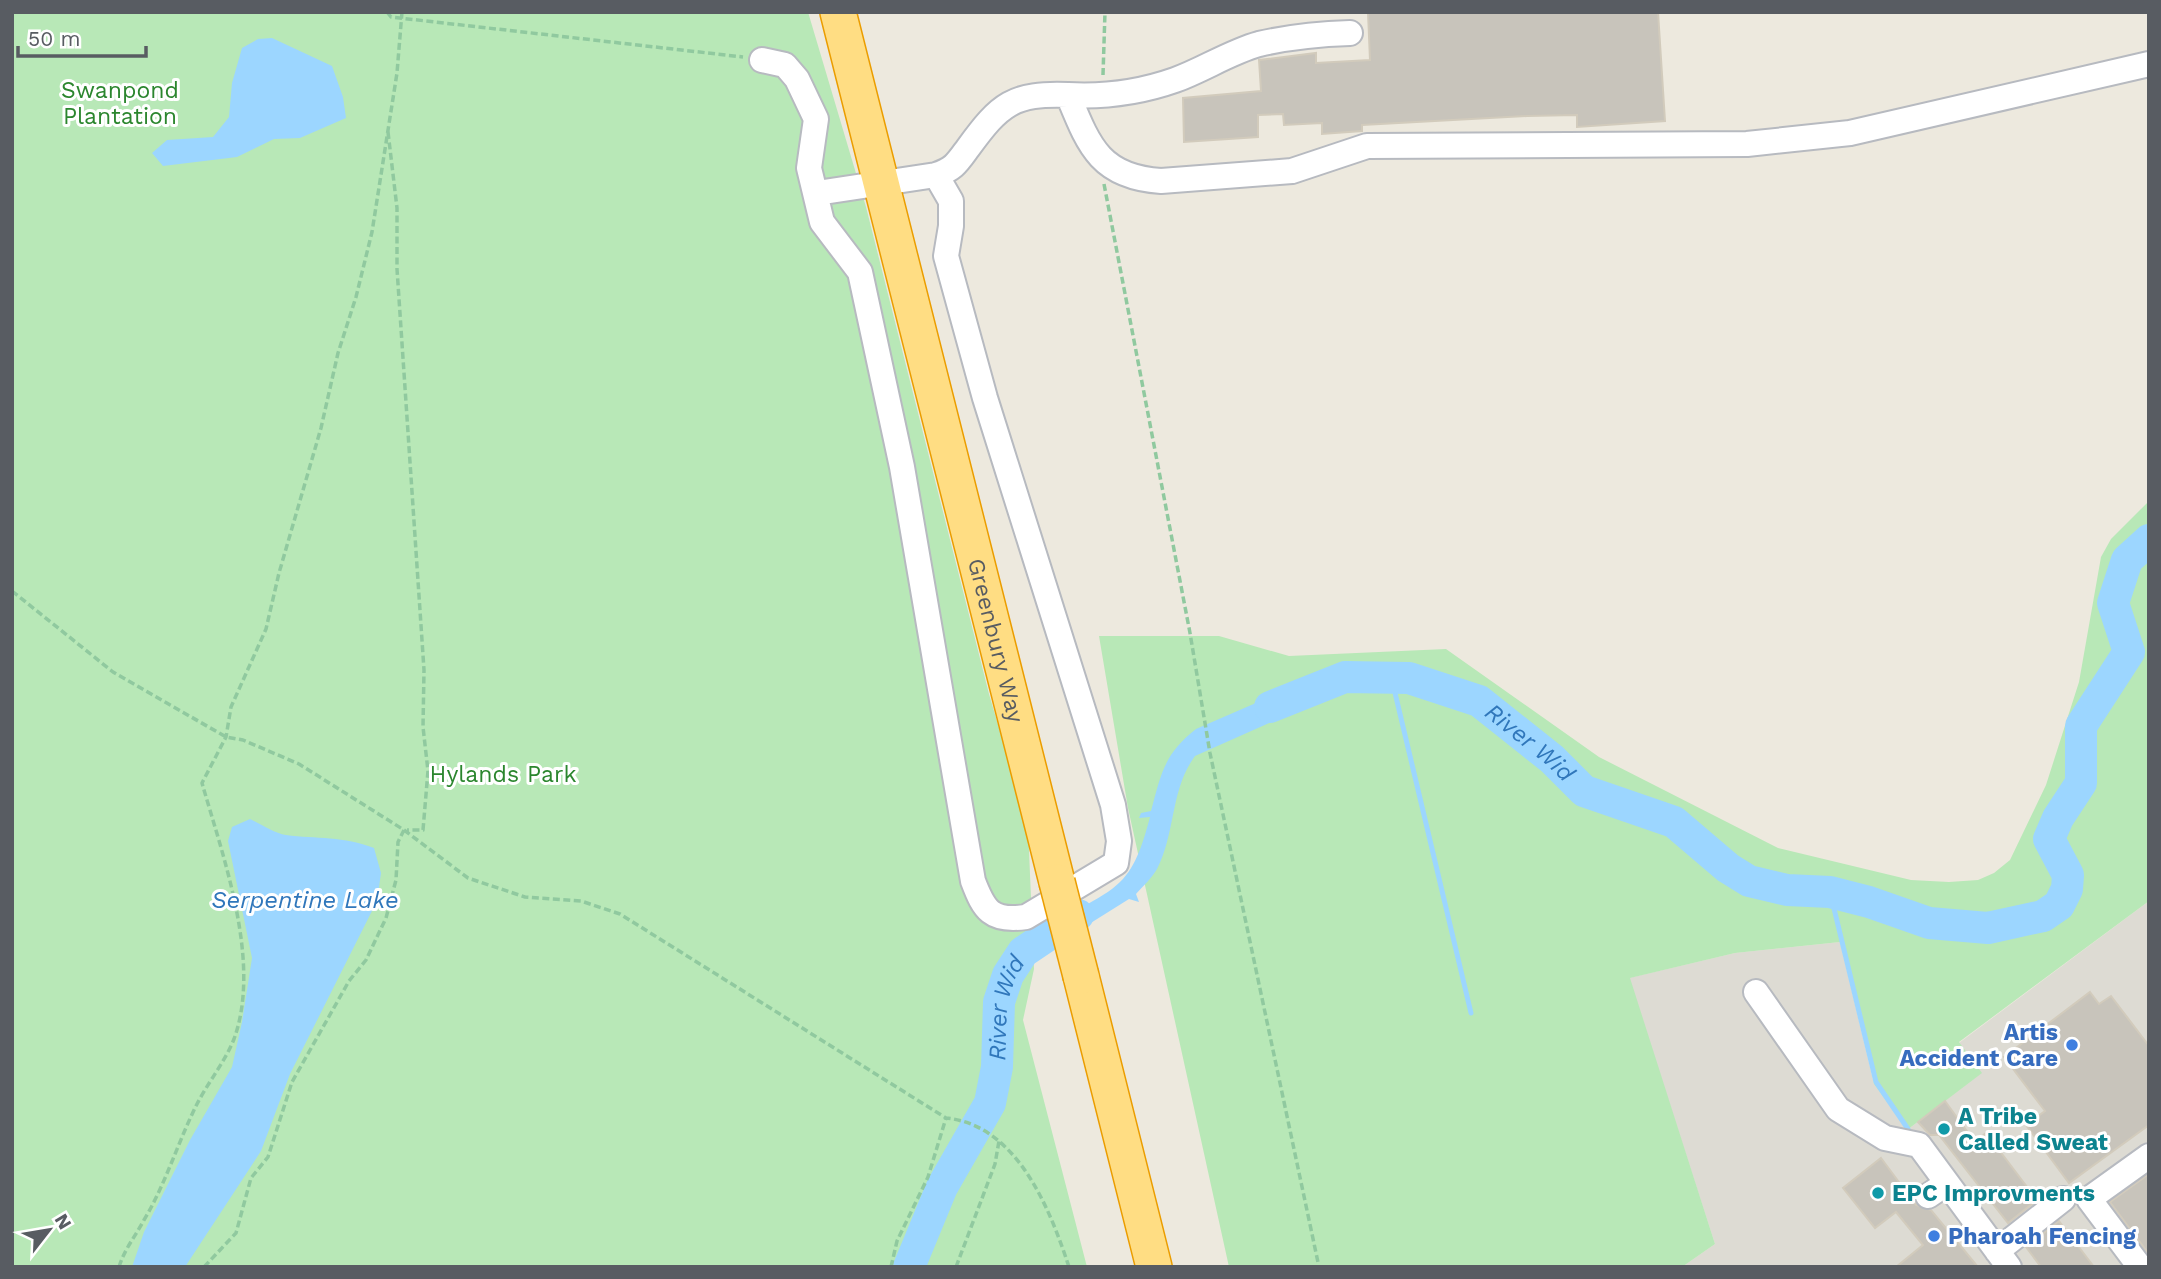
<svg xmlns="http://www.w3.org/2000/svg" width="2161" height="1279" font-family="'Work Sans',sans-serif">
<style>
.industrial{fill:#dddbd3}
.green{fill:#b8e8b7}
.water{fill:#9cd6ff}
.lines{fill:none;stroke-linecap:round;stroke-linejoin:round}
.stream{stroke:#9cd6ff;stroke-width:5}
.river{stroke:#9cd6ff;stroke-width:32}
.building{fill:#c8c4bb;stroke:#d2cbbc;stroke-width:2}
.minor-casing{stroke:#b7bac0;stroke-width:28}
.highway-casing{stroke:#eb9d00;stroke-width:38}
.path{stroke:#90c99f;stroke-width:3.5;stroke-dasharray:7 3.5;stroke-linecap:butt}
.minor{stroke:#fff;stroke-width:24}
.highway{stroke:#ffdd83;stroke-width:35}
.highway-bridge-casing{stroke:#eb9d00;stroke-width:38;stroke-linecap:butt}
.highway-bridge{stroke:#ffdd83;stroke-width:35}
.shop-dot{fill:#3f7fe0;stroke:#fff;stroke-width:2.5}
.culture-dot{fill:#0f9aa8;stroke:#fff;stroke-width:2.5}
.labels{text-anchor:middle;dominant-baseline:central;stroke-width:6;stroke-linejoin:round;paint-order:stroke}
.park-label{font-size:23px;fill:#2b862e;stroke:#fff}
.street-label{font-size:23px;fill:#585c62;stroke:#fff}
.shop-label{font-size:23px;font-weight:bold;fill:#366cbe;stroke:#fff;text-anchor:end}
.culture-label{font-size:23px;font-weight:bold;fill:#0d838f;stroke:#fff;text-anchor:start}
.water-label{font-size:24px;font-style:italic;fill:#3077bb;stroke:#fff}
</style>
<rect width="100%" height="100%" fill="#ede9de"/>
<!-- industrial -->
<path class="industrial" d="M 2149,901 L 2149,1267 L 1682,1267 L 1715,1244 L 1629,978 L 1735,953 L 1840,942 L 1874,1084 L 1907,1130 L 1981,1073 L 1959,1043 Z"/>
<!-- green -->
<path class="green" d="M 12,12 L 808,12 L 866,207 L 989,694 L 1028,827 L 1034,969 L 1023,1020 L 1087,1267 L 12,1267 Z
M 2149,501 L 2149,901 L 1959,1042 L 1982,1073 L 1907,1130 L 1874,1084 L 1867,1044 L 1840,942 L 1735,953 L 1630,978 L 1715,1244 L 1682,1267 L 1229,1267 L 1128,808 L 1099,636 L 1219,636 L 1289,656 L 1446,649 L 1599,757 L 1778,848 L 1911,880 L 1949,882 L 1978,880 L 1994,873 L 2010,860 L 2046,785 L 2079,682 L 2101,557 L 2111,539 Z"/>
<!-- water -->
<path class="water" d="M 272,38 L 332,66 L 343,97 L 346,118 L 300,138 L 274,139 L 237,157 L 163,166 L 152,153 L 167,140 L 213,137 L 229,117 L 232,83 L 242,48 L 258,39 Z
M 1304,682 L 1314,703 L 1195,756 C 1170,790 1176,832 1157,869 C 1152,878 1143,886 1136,894 L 1139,902 L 1129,899 L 1046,951 L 1039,929 C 1062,916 1102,900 1120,882 C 1137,866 1144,839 1150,817 L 1139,818 L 1141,813 L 1151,811 C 1161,774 1164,754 1196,729 Z
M 250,819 C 261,824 274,833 286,835 C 316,839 344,836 374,848 L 381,873 L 377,901 L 290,1074 L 261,1151 L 185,1267 L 132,1267 L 144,1232 L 190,1140 L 232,1067 L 242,1022 L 252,958 L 228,841 L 232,827 Z"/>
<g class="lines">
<!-- stream -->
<path class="stream" d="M 1391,676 L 1471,1013
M 1830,892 L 1876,1082 L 1908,1129"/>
<!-- river -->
<g class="river">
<path id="s1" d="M 1270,707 L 1345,677 L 1409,678 L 1479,701 L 1552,759 L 1584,791 L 1674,822 L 1728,868 L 1749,881 L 1787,890 L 1830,892 L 1869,902 L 1929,923 L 1988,928 L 2043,916 L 2059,905 L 2067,889 L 2068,875 L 2049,839 L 2058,818 L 2081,783 L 2081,726 L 2129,652 L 2113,603 L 2127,560 L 2149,540"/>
<path id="s2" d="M 909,1267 L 942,1187 L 990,1103 L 997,1067 L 999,1002 L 1008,975 L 1023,952 L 1078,915"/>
</g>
</g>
<!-- building -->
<path class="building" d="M 1368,12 L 1658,12 L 1665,121 L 1577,127 L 1577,115 L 1527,116 L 1362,125 L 1362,131 L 1322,134 L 1322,123 L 1284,125 L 1283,114 L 1258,115 L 1258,137 L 1184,142 L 1183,98 L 1261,91 L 1259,60 L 1316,53 L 1316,63 L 1370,60 Z
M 2090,992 L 2099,1004 L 2111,996 L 2149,1046 L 2149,1125 L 2069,1183 L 2026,1125 L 2045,1111 L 2004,1057 Z
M 1945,1101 L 1975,1142 L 1986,1133 L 2037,1200 L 2008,1223 L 1939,1135 L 1930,1135 L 1918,1122 Z
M 1881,1158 L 1916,1205 L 1931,1210 L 1978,1267 L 1896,1267 L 1923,1245 L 1896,1212 L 1875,1228 L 1843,1188 Z
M 2149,1174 L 2149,1254 L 2110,1202 Z
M 2059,1221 L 2094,1267 L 2041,1267 L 2026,1247 Z"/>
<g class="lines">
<defs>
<path id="minor" d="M 762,60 L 785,65 L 797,79 L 816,119 L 809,168 L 822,222 L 860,272 L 902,467 L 973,881 C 984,910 991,922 1026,917 L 1116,863 L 1119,841 L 1113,805 L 985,398 L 946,256 L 951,226 L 951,201 L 936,175 C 954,169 957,163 968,148 C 1000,104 1013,93 1068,95 C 1089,146 1100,177 1161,181 L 1292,171 L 1367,146 L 1747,144 L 1850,133 L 2149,64
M 1068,95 C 1104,97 1141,92 1175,80 C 1203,70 1230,52 1259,44 C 1289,37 1319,34 1350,33
M 817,193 L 936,175
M 1756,992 L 1838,1109 L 1885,1138 L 1919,1145 L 2009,1267
M 1928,1196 L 1947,1183
M 1997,1251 L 2063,1199
M 2140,1267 L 2089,1199 L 2149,1156"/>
<g id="highway">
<path id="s3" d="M 838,12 L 1057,882"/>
<path d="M 1081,976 L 1154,1267"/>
</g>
</defs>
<!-- minor casing -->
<use href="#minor" class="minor-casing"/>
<!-- highway casing -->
<use href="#highway" class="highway-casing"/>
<!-- path -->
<path class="path" d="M 387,12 L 391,17 L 743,57
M 1103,75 L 1105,12
M 388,132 L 397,208 L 397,269 L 424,670 L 423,727 L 428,771 L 423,830 L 407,830
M 1104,184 L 1190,633 L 1210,753 L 1319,1267
M 12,591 L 113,672 L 226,737 L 243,740 L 299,764 L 404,830 L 468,878 L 525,897 L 581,901 L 620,914 L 946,1118 C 1017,1125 1050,1209 1069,1267
M 119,1267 C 125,1248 135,1237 144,1220 C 165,1185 177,1145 195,1108 C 206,1085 225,1062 234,1039 C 262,962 223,857 202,783 L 226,737 L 231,707 L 266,629 L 279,573 L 321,428 L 338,353 L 356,297 L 372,232 L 397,73 L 402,12
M 204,1267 L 236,1233 L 251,1178 L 268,1157 L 292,1082 L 349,981 L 366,960 L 386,918 L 396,880 L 398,842 L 404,830
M 891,1267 L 897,1241 L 928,1177 L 946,1118
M 956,1267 L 995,1164 L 999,1141"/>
<!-- minor -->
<use href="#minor" class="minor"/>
<!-- highway -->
<use href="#highway" class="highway"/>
<defs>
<path id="highway-bridge" d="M 1057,882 L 1081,976"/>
</defs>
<!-- highway-bridge casing -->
<use href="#highway-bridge" class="highway-bridge-casing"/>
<!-- highway-bridge -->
<use href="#highway-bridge" class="highway-bridge"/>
</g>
<!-- markers -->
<g class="shop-dot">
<circle cx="2072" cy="1045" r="7"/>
<circle cx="1934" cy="1236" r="7"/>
</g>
<g class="culture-dot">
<circle cx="1944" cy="1129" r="7"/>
<circle cx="1878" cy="1193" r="7"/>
</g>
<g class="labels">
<!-- park labels -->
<g class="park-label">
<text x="120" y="90">Swanpond<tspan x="120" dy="26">Plantation</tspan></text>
<text x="503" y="774">Hylands Park</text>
</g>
<!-- street labels -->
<g class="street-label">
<text stroke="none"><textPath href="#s3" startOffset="648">Greenbury Way</textPath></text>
</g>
<!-- shop labels -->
<g class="shop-label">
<text x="2058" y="1032">Artis<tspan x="2058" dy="26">Accident Care</tspan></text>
<text x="1948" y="1236" text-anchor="start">Pharoah Fencing</text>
</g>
<!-- culture labels -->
<g class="culture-label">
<text x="1958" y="1116">A Tribe<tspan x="1958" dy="26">Called Sweat</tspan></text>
<text x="1892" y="1193">EPC Improvments</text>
</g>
<!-- water labels -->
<g class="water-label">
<text stroke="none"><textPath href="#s1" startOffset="284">River Wid</textPath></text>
<text x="305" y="900">Serpentine Lake</text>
<text stroke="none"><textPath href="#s2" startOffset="280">River Wid</textPath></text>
</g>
</g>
<!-- border -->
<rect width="2161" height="1279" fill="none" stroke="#585c62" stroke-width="28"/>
<!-- north arrow -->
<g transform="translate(49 1230) rotate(59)" stroke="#ffffff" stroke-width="5" paint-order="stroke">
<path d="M0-5L12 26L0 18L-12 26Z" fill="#585c62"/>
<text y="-10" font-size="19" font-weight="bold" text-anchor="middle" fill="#585c62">N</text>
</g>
<!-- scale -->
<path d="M18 46v10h128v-10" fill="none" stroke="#585c62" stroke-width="3.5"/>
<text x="28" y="46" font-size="21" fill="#585c62" stroke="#ffffff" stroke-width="5" paint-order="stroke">50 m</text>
</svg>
